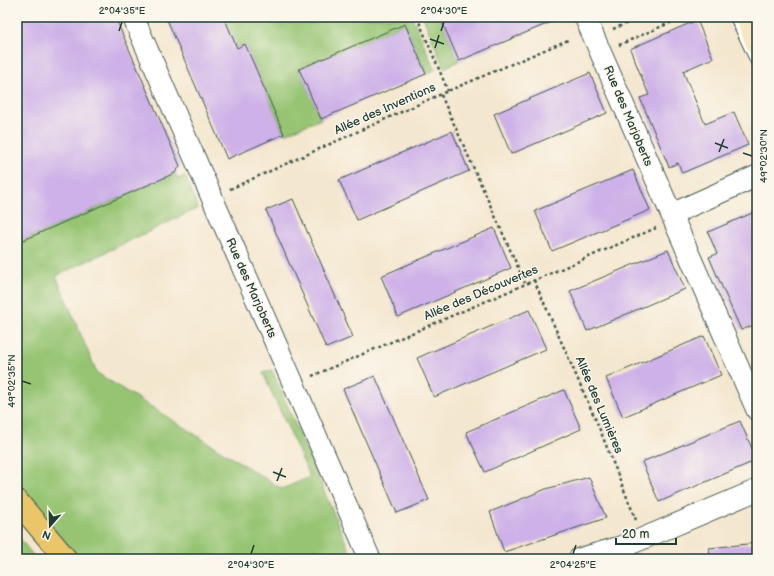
<svg xmlns="http://www.w3.org/2000/svg" width="774" height="576" font-family="'Balsamiq Sans',sans-serif">
<style>
.green{fill:#96c472;stroke:#5a8053}
.building{fill:#cdb1e8}
.lines{fill:none;stroke-linecap:round;stroke-linejoin:round}
.lane-casing{stroke:#3f564b;stroke-width:12}
.street-casing{stroke:#3f564b;stroke-width:23}
.secondary-casing{stroke:#3f564b;stroke-width:24}
.highway-casing{stroke:#3f564b;stroke-width:24}
.path{stroke:#3f564b;stroke-width:2.5;stroke-dasharray:3 3;stroke-linecap:butt}
.lane{stroke:#fff;stroke-width:10}
.street{stroke:#fff;stroke-width:21}
.secondary{stroke:#f7e8c3;stroke-width:22}
.highway{stroke:#ebc669;stroke-width:22}
.ticks{fill:none;stroke:#1f3d34;stroke-width:1.5}
.labels{text-anchor:middle;dominant-baseline:central;stroke-width:3;stroke-linejoin:round;paint-order:stroke}
.street-label{font-size:12px;fill:#1f3d34;stroke:#fbf7ec}
.neatline{fill:none;stroke:#1f3d34;stroke-width:1.5}
.ticks-label{font-size:10px;text-anchor:middle;fill:#1f3d34}
</style>
<rect width="100%" height="100%" fill="#fbf7ec"/>
<filter id="ink" filterUnits="userSpaceOnUse"><feTurbulence type="fractalNoise" baseFrequency=".025" numOctaves="2"/><feDisplacementMap in="SourceGraphic" scale="8" xChannelSelector="R" yChannelSelector="G"/><feConvolveMatrix kernelMatrix="1 2 1 2 8 2 1 2 1" color-interpolation-filters="sRGB"/></filter>
<filter id="wash" filterUnits="userSpaceOnUse"><feTurbulence type="fractalNoise" baseFrequency=".012" numOctaves="4" result="noise"/><feDisplacementMap in="SourceGraphic" scale="16" xChannelSelector="R" yChannelSelector="G"/><feGaussianBlur stdDeviation="0.9" result="paint"/><feColorMatrix in="noise" values="0 0 0 0 0 0 0 0 0 0 0 0 0 0 0 0 0 1.4 0 .05"/><feComposite in="paint" operator="in"/></filter>
<g filter="url(#wash)">
<rect width="100%" height="100%" fill="#f4e7cf"/>
<!-- green -->
<path class="green" d="M 224,17 L 412,17 L 435,70 L 426,74 L 405,24 L 300,70 L 321,119 L 284,134 L 245,44 L 229,51 Z
M 423,17 L 440,17 L 459,61 L 444,68 Z
M 175,173 L 178,179 L 185,176 L 198,208 L 56,276 L 97,373 L 282,489 L 310,477 L 263,373 L 272,370 L 353,559 L 78,559 L 17,487 L 17,243 Z
M 17,535 L 36,559 L 17,559 Z"/>
<g id="blocks">
<!-- building -->
<path class="building" d="M 23,17 L 115,17 L 180,166 L 175,173 L 17,243 L 17,20 Z
M 166,17 L 224,17 L 237,48 L 245,44 L 284,134 L 227,159 Z
M 440,17 L 563,17 L 459,61 Z
M 697,20 L 713,58 L 683,71 L 705,124 L 734,112 L 748,145 L 682,173 L 678,163 L 669,167 L 640,98 L 649,95 L 630,49 Z
M 405,24 L 426,74 L 321,119 L 299,69 Z
M 590,73 L 607,113 L 511,154 L 494,114 Z
M 452,131 L 469,171 L 357,220 L 339,180 Z
M 633,170 L 650,210 L 552,251 L 535,211 Z
M 293,199 L 353,337 L 326,348 L 266,210 Z
M 757,211 L 757,324 L 741,330 L 709,257 L 717,254 L 708,232 Z
M 494,228 L 511,268 L 398,317 L 381,276 Z
M 668,250 L 685,289 L 587,331 L 570,291 Z
M 529,310 L 546,349 L 434,397 L 417,358 Z
M 704,336 L 721,375 L 623,417 L 606,378 Z
M 375,376 L 429,500 L 397,513 L 343,389 Z
M 564,390 L 581,429 L 485,472 L 466,432 Z
M 740,421 L 757,460 L 659,502 L 642,462 Z
M 589,477 L 606,518 L 504,552 L 490,512 L 546,489 Z
M 757,543 L 757,559 L 710,559 L 709,548 Z"/>
</g>
</g>
<g filter="url(#ink)">
<use href="#blocks" fill-opacity="0" stroke="#3f564b" stroke-width="1"/>
<g class="lines">
<defs>
<path id="lane" d="M 735,17 L 757,64"/>
<path id="street" d="M 133,17 C 211,198 292,378 370,559
M 585,17 L 757,410
M 672,214 L 757,176
M 579,559 L 630,544 L 757,490"/>
<path id="secondary" d="M 747,17 L 757,44"/>
<path id="highway" d="M 17,501 L 66,559"/>
</defs>
<!-- lane casing -->
<use href="#lane" class="lane-casing"/>
<!-- street casing -->
<use href="#street" class="street-casing"/>
<!-- secondary casing -->
<use href="#secondary" class="secondary-casing"/>
<!-- highway casing -->
<use href="#highway" class="highway-casing"/>
<!-- path -->
<path class="path" d="M 417,17 L 448,91
M 613,29 L 642,17
M 619,45 L 683,17
M 441,95 L 525,283
M 230,189 L 448,91 L 568,40
M 534,280 L 598,425 L 636,520
M 312,376 L 656,228"/>
<!-- lane -->
<use href="#lane" class="lane"/>
<!-- street -->
<use href="#street" class="street"/>
<!-- secondary -->
<use href="#secondary" class="secondary"/>
<!-- highway -->
<use href="#highway" class="highway"/>
</g>
</g>
<!-- ticks -->
<path class="ticks" d="M 119,31 L 122,22M 441,31 L 444,22M 430,39 L 444,44M 435,48 L 439,35M 715,143 L 728,148M 719,152 L 724,139M 743,153 L 752,156M 22,381 L 31,384M 273,472 L 286,477M 277,481 L 282,468M 251,554 L 254,545M 573,554 L 576,545"/>
<g class="labels">
<!-- street labels -->
<g class="street-label">
<text transform="translate(385 109) rotate(-24)">Allée des Inventions</text>
<text transform="translate(628 116) rotate(67)">Rue des Marjoberts</text>
<text transform="translate(251 288) rotate(66)">Rue des Marjoberts</text>
<text transform="translate(481 293) rotate(-23)">Allée des Découvertes</text>
<text transform="translate(599 405) rotate(67)">Allée des Lumières</text>
</g>
</g>
<!-- margin -->
<rect width="774" height="576" fill="none" stroke="#fbf7ec" stroke-width="44"/>
<!-- north arrow -->
<g transform="translate(50 526) rotate(200)" stroke="#fbf7ec" stroke-width="3" paint-order="stroke">
<path d="M0-3L7 15L0 10L-7 15Z" fill="#1f3d34"/>
<text y="-6" font-size="11" font-weight="bold" text-anchor="middle" fill="#1f3d34">N</text>
</g>
<!-- scale -->
<path d="M616 538v6h60v-6" fill="none" stroke="#1f3d34" stroke-width="2"/>
<text x="622" y="538" font-size="12" fill="#1f3d34" stroke="#fbf7ec" stroke-width="3" paint-order="stroke">20 m</text>
<rect x="22" y="22" width="730" height="532" class="neatline"/>
<g class="ticks-label">
<text x="122" y="14">2°04'35"E</text>
<text x="444" y="14">2°04'30"E</text>
<text transform="translate(763 156) rotate(-90)" y="4">49°02'30"N</text>
<text transform="translate(11 381) rotate(-90)" y="4">49°02'35"N</text>
<text x="251" y="568">2°04'30"E</text>
<text x="573" y="568">2°04'25"E</text>
</g>
</svg>
